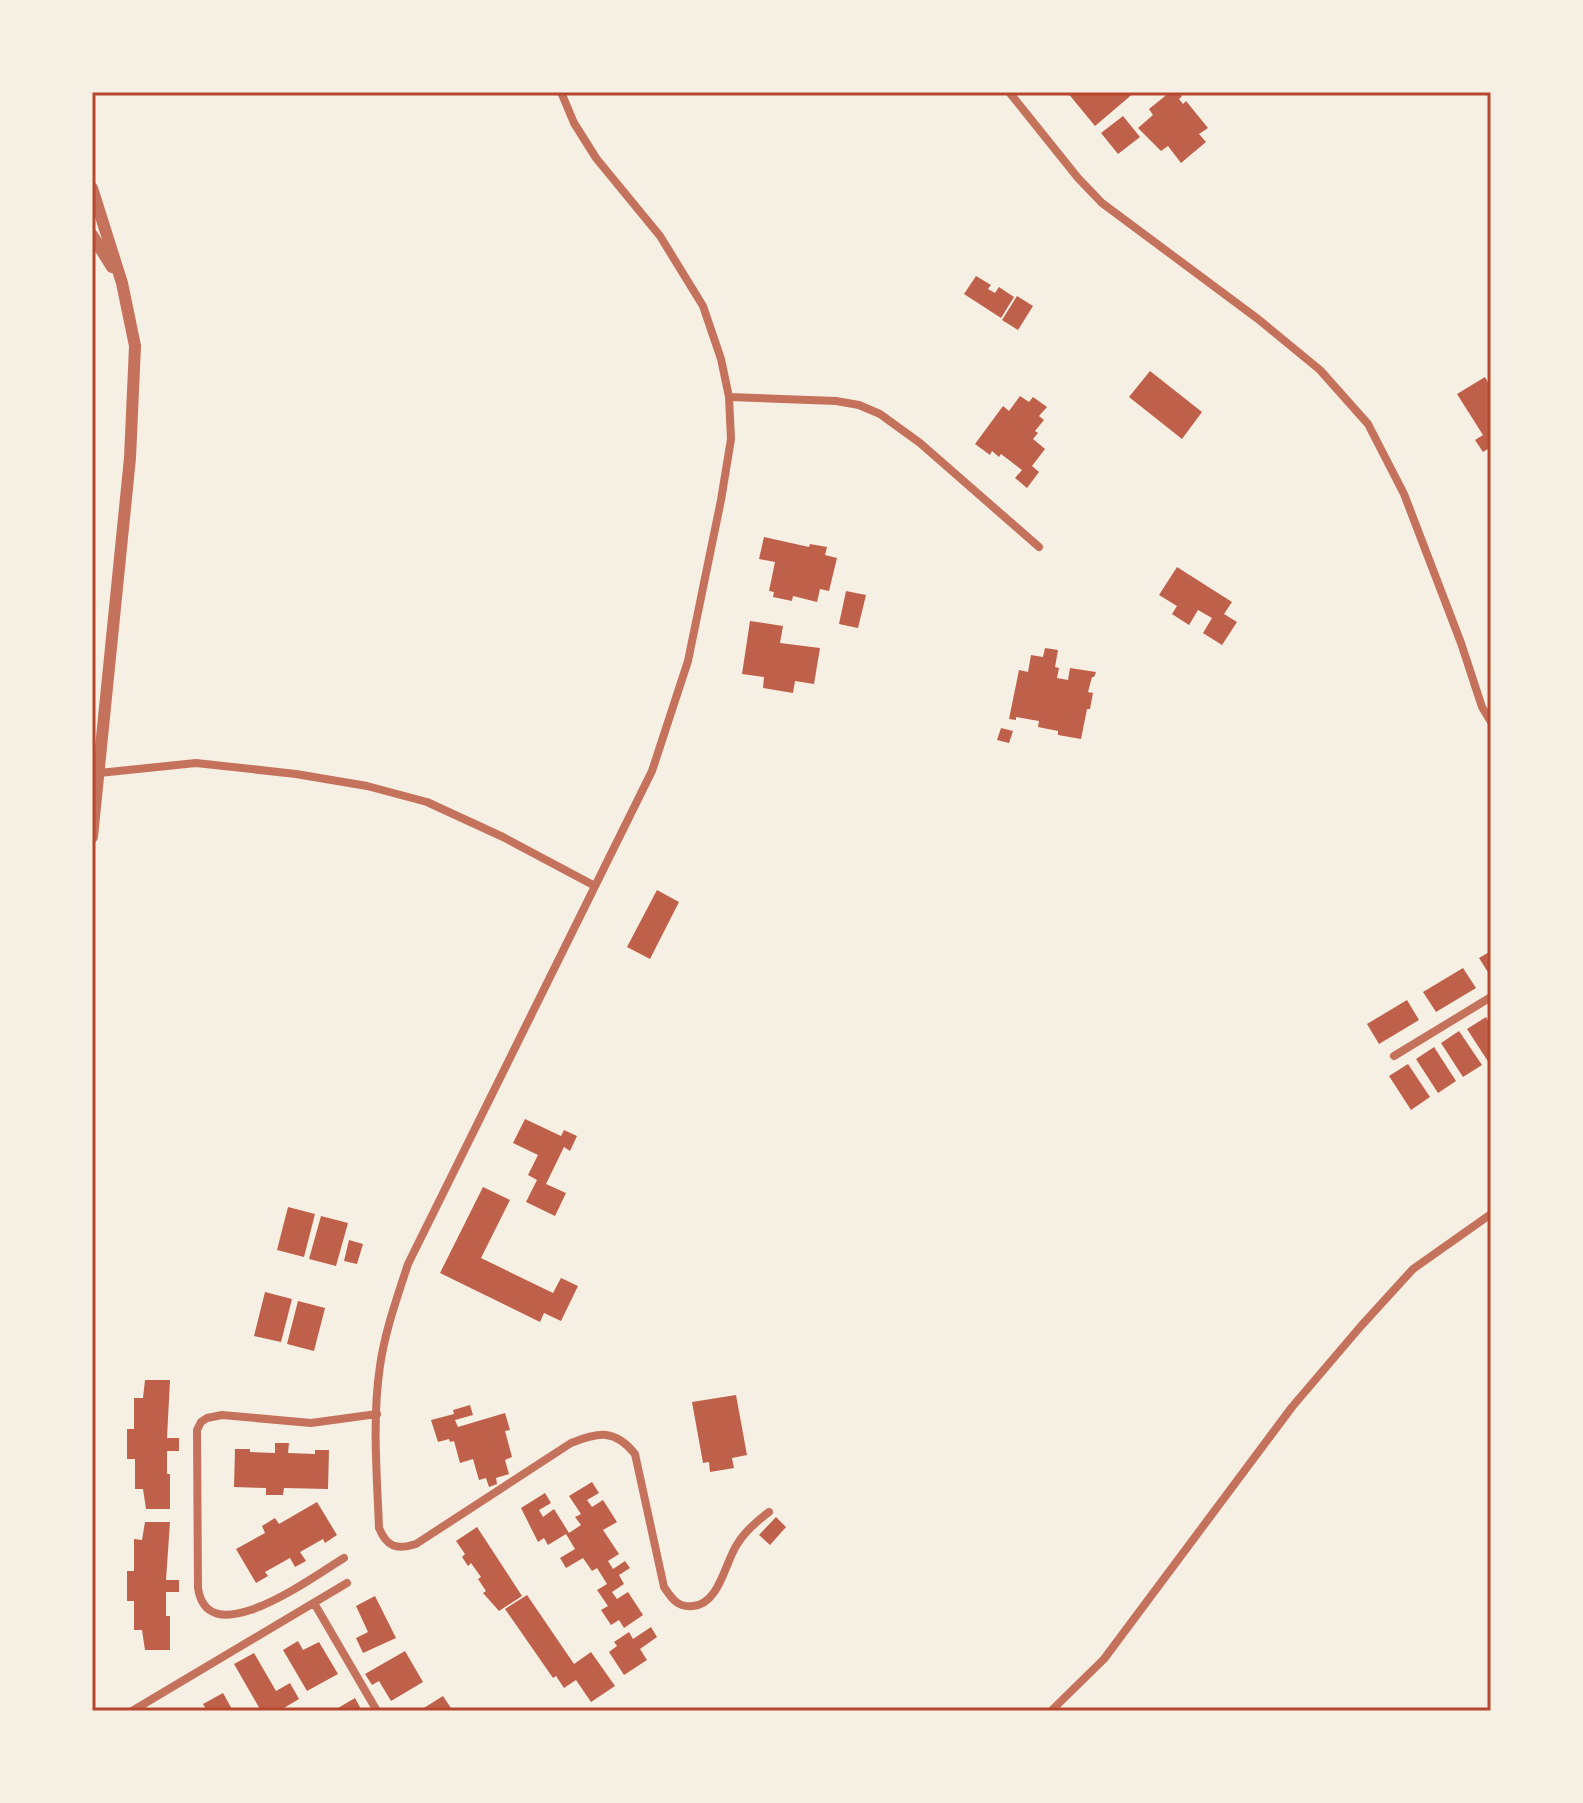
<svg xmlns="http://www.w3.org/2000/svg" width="1583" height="1803" font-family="Cabin,sans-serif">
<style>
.building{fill:#bf614a}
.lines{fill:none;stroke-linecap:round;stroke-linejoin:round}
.minor{stroke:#c5725c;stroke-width:8}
.tertiary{stroke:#c5725c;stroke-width:12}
.neatline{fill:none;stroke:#b5482f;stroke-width:3}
</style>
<rect width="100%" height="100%" fill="#f6efe4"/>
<!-- building -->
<path class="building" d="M 1067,92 L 1135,92 L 1095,126 Z
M 1170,92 L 1179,92 L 1182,96 L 1179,99 L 1183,104 L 1186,101 L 1208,128 L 1199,134 L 1206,142 L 1181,163 L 1168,146 L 1161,151 L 1138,128 L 1153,115 L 1149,109 Z
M 1123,116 L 1140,137 L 1118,154 L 1101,133 Z
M 976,276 L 991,285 L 988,289 L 995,293 L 999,287 L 1014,297 L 1001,318 L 964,294 Z
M 1017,296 L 1033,306 L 1018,330 L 1002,320 Z
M 1150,371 L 1202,412 L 1182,439 L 1129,397 Z
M 1485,377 L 1491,388 L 1491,447 L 1483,452 L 1475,440 L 1483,435 L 1457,394 Z
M 1020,396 L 1029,402 L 1033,397 L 1047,407 L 1039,416 L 1044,420 L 1035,431 L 1038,433 L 1033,439 L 1045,449 L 1032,466 L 1039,472 L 1027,488 L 1015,478 L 1022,470 L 1001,454 L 999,457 L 992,451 L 990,455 L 975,444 L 1003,406 L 1009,411 Z
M 764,537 L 809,547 L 810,544 L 827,547 L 825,555 L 837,558 L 829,591 L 820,589 L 817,602 L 793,596 L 792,601 L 773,597 L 774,592 L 769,591 L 775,562 L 759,559 Z
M 1177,567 L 1232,602 L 1224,614 L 1237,622 L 1222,645 L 1203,633 L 1212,618 L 1198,610 L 1189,625 L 1172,614 L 1177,606 L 1159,595 Z
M 846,591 L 866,595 L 858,628 L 839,624 Z
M 750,621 L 783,626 L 780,643 L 820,648 L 814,684 L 795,681 L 793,693 L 763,688 L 764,677 L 742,674 Z
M 1045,648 L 1058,650 L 1055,667 L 1059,668 L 1057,678 L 1068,680 L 1070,668 L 1096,672 L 1094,677 L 1092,677 L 1088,692 L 1093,693 L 1090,709 L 1087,709 L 1081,739 L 1058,735 L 1058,731 L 1038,727 L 1039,721 L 1016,717 L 1016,720 L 1009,719 L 1019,670 L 1028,672 L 1031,655 L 1043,657 Z
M 1001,728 L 1013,731 L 1009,743 L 997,740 Z
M 657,890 L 679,902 L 650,959 L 627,947 Z
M 1491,951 L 1491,977 L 1479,958 Z
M 1463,968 L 1476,988 L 1436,1012 L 1423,992 Z
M 1407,1000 L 1419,1020 L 1379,1044 L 1367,1024 Z
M 1486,1017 L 1491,1025 L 1491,1062 L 1489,1063 L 1467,1029 Z
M 1459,1031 L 1482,1065 L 1463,1077 L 1441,1043 Z
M 1434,1047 L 1456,1081 L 1438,1093 L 1416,1059 Z
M 1408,1064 L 1430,1097 L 1411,1110 L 1389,1076 Z
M 525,1119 L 561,1136 L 564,1130 L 577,1136 L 570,1151 L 564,1147 L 546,1184 L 566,1193 L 555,1216 L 526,1202 L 537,1180 L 528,1175 L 538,1155 L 513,1143 Z
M 483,1187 L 510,1200 L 481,1258 L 553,1293 L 561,1278 L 578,1286 L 561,1321 L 544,1313 L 540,1322 L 440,1273 Z
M 288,1207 L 315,1214 L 304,1257 L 277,1250 Z
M 321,1216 L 348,1223 L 336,1266 L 309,1259 Z
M 349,1240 L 363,1244 L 357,1264 L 344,1261 Z
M 265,1292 L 292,1299 L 281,1342 L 254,1336 Z
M 298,1301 L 325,1308 L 314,1351 L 287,1344 Z
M 145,1380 L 170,1380 L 167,1438 L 179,1438 L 179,1451 L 167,1451 L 167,1474 L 170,1474 L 170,1509 L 146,1509 L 143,1489 L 135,1489 L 135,1459 L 127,1459 L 127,1429 L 134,1429 L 134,1398 L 143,1398 Z
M 736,1395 L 747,1455 L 732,1458 L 734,1468 L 710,1472 L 709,1462 L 703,1463 L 692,1402 Z
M 470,1405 L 473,1415 L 455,1420 L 458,1427 L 505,1413 L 510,1430 L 505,1431 L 512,1457 L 505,1460 L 509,1474 L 496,1478 L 497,1484 L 489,1487 L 486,1478 L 479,1480 L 473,1459 L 460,1463 L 454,1441 L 450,1442 L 449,1439 L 438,1442 L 431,1420 L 454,1414 L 453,1410 Z
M 275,1443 L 289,1443 L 288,1453 L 315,1454 L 315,1450 L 329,1450 L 328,1489 L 284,1488 L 283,1495 L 266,1495 L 266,1488 L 234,1487 L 235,1449 L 250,1449 L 250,1452 L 275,1453 Z
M 592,1482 L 599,1493 L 587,1500 L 592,1507 L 603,1500 L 617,1522 L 603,1530 L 619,1554 L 608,1561 L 613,1569 L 625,1561 L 630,1568 L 619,1575 L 624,1584 L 612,1592 L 617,1599 L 628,1592 L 643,1615 L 624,1628 L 619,1620 L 611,1625 L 601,1610 L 608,1606 L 597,1590 L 607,1584 L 597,1568 L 592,1571 L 583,1558 L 566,1568 L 560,1558 L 575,1549 L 566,1534 L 548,1545 L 544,1538 L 538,1542 L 521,1508 L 545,1493 L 551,1503 L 539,1510 L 543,1517 L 554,1509 L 569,1533 L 581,1525 L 575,1517 L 581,1514 L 569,1496 Z
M 317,1502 L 337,1535 L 325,1543 L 323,1539 L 300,1552 L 306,1561 L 295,1567 L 290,1558 L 265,1572 L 268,1576 L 256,1583 L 236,1549 L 265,1533 L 262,1526 L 275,1518 L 279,1524 Z
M 776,1517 L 786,1527 L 770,1545 L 759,1535 Z
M 145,1522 L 170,1522 L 166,1580 L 179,1580 L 179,1592 L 166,1592 L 166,1616 L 170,1616 L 170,1650 L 145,1650 L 142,1630 L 134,1630 L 134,1601 L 127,1601 L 127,1571 L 134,1571 L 134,1539 L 142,1540 Z
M 477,1527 L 522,1596 L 499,1611 L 483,1593 L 486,1591 L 478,1579 L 481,1577 L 471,1563 L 468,1566 L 462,1557 L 465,1554 L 456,1541 Z
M 527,1595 L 574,1664 L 591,1652 L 615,1686 L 591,1702 L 576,1680 L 564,1688 L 556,1676 L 553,1678 L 505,1609 Z
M 375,1596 L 396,1638 L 363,1653 L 356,1638 L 368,1632 L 356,1606 Z
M 651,1627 L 657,1637 L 640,1649 L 647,1660 L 624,1675 L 609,1652 L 617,1646 L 614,1642 L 629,1632 L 633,1639 Z
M 298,1641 L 303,1650 L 319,1642 L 338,1674 L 307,1691 L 283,1650 Z
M 405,1651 L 423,1682 L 391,1701 L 379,1681 L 372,1685 L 365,1674 Z
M 254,1653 L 276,1691 L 290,1683 L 299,1699 L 279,1711 L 261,1711 L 234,1664 Z
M 223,1693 L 233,1711 L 207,1711 L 203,1704 Z
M 443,1696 L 453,1711 L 419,1711 Z
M 355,1698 L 362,1711 L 333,1711 Z"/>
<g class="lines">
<!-- minor -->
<path class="minor" d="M 561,92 L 574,123 L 596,158 L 660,236 L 703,306 L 721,359 L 729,397 L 731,439 L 721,500 L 688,661 L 652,771 L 408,1264 C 397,1298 385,1331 380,1366 C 372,1419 377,1475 379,1528 C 387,1547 396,1550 416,1544 L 571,1443 C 599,1432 615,1429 635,1454 L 664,1587 C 672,1599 678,1608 693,1606 C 720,1604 725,1561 738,1543 C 746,1530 757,1521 769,1512
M 1009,92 L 1078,178 L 1102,203 L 1258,319 L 1320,370 L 1368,424 L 1404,494 L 1461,643 L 1482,707 L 1491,722
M 729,397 L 836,401 L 859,405 L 880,414 L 920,443 L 1039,547
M 99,773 L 196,763 L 296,774 L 367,786 L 427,802 L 503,837 L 595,886
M 1394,1056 L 1491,997
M 344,1558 C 315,1575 208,1656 198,1588 L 197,1430 L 201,1422 L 207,1418 L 222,1415 L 311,1423 L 377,1414
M 314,1603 L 377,1711
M 132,1711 L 347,1583
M 1051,1711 L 1104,1659 L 1292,1407 L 1361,1326 L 1413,1269 L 1491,1214"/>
<!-- tertiary -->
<path class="tertiary" d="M 92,188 L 122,283 L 135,346 L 130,458 L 92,837
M 92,235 L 112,267"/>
</g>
<!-- border -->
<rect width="1583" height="1803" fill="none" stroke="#f6efe4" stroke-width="188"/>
<rect x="94" y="94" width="1395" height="1615" class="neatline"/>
</svg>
